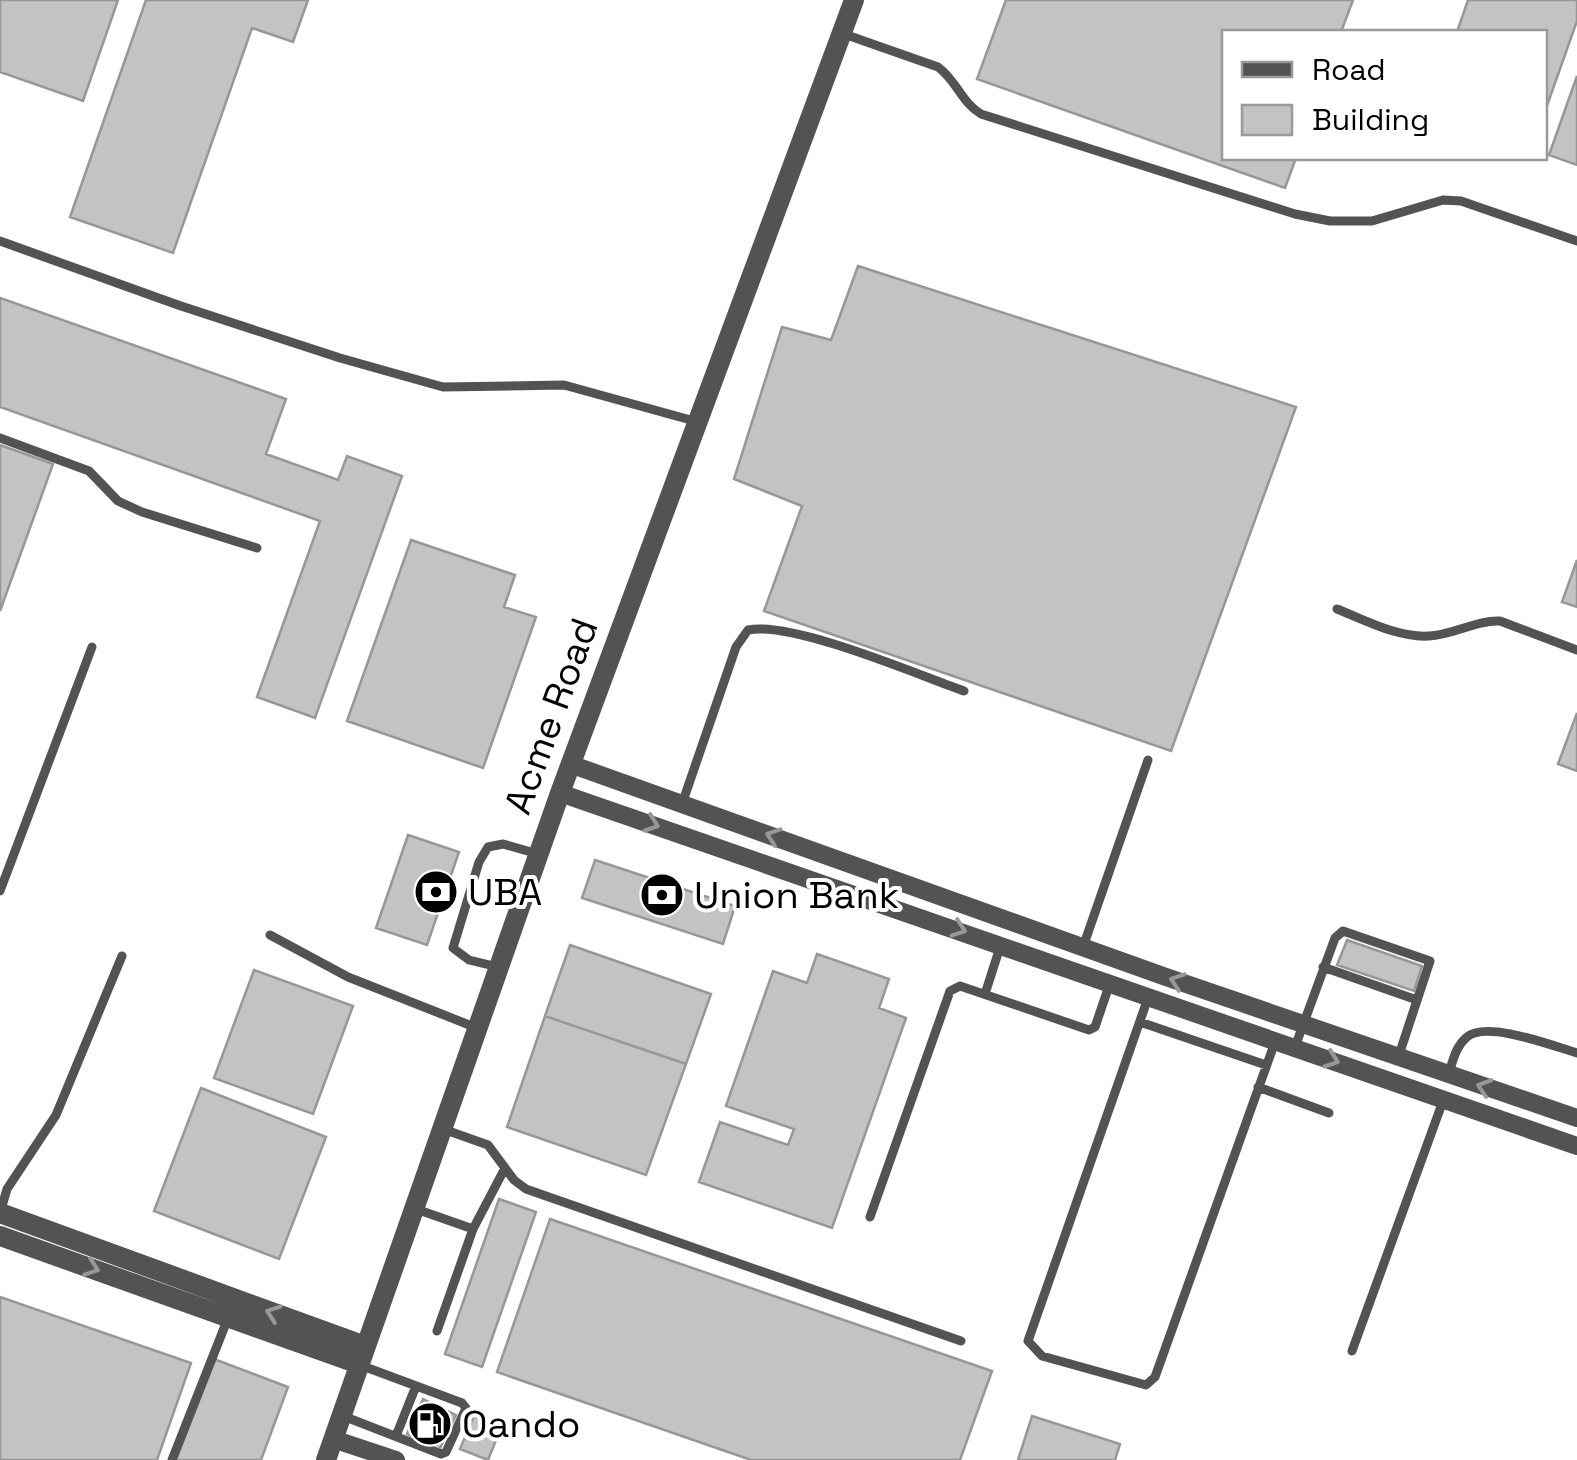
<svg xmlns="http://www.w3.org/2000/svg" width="1577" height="1460" font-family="'Space Grotesk',sans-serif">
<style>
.building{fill:#c3c3c3;stroke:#979797;stroke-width:2.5}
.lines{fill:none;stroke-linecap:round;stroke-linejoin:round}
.service{stroke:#535353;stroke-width:9}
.minor{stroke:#535353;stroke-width:18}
.tertiary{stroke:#535353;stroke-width:20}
.oneway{stroke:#989898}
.labels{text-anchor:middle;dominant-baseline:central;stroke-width:8;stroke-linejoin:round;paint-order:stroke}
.street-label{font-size:38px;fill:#000;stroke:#fff}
.poi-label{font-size:38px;fill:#000;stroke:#fff;text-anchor:start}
</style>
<rect width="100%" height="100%" fill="#fff"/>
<!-- building -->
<path class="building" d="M 0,0 L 118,0 L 83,101 L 0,72 Z
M 146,0 L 308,0 L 293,42 L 252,28 L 173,253 L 70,217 Z
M 1006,0 L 1353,0 L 1341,32 L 1224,32 L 1224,158 L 1296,158 L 1285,188 L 977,79 Z
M 1468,0 L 1577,0 L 1577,21 L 1544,114 L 1544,32 L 1457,32 Z
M 1577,76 L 1577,165 L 1549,155 Z
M 858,266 L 1296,407 L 1171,751 L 764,611 L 802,506 L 734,479 L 782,327 L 831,340 Z
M 0,298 L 286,399 L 266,454 L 338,480 L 347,456 L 402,476 L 315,718 L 257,697 L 320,521 L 0,407 Z
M 0,445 L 53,464 L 0,611 Z
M 411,540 L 515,575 L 504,607 L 536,617 L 483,768 L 347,721 Z
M 1577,560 L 1577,607 L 1562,602 Z
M 1577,713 L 1577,771 L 1558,764 Z
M 408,835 L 459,852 L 427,945 L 376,928 Z
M 595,860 L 735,906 L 723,944 L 582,898 Z
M 1347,940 L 1422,966 L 1414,991 L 1337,965 Z
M 570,945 L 711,994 L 686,1064 L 545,1016 Z
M 817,954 L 889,979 L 879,1008 L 906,1018 L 832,1228 L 699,1182 L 720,1122 L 788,1145 L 794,1129 L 726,1106 L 773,971 L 807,983 Z
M 254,970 L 353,1006 L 313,1114 L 214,1078 Z
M 545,1016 L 686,1064 L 646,1175 L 507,1127 Z
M 201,1088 L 326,1137 L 279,1259 L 154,1211 Z
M 499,1199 L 536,1212 L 482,1367 L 445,1354 Z
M 550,1219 L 992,1371 L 960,1460 L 751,1460 L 497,1372 Z
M 0,1297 L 191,1363 L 157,1460 L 0,1460 Z
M 214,1359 L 288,1387 L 261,1460 L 176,1460 Z
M 423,1399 L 456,1415 L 439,1450 L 407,1434 Z
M 474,1416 L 501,1428 L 488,1460 L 460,1449 Z
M 1032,1416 L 1120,1444 L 1115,1460 L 1018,1460 Z"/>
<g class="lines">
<!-- service -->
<path class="service" d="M 844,34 L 938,67 C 957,81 961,102 981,114 L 1295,214 L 1330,221 L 1372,221 L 1443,200 L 1461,201 L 1577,241
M 0,241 L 178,305 L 340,358 L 443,387 L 564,385 L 698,422
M 0,438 L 89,471 L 118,501 L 142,512 L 257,548
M 1337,609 C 1365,620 1398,638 1429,636 C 1453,635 1476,620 1500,621 L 1577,650
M 682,804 L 736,647 L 748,630 C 793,621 916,674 964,691
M 0,891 L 92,647
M 270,935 L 348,977 L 477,1028
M 1083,947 L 1148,760
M 498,967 L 469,960 L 453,948 L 479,862 L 488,847 L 503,844 L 538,854
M 1323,967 L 1417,1000
M 985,994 L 1001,944
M 1148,998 L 1028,1341 L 1042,1356 L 1146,1385 L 1155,1377 L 1275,1042
M 1140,1022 L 1266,1065
M 1295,1047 L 1335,938 L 1343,931 L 1430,961 L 1398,1058
M 1449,1073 C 1453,1060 1456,1046 1467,1037 C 1486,1020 1553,1046 1577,1053
M 1258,1087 L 1329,1113
M 443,1129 L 488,1145 L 514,1180 L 526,1189 L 961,1341
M 416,1209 L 473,1229
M 0,1213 L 7,1189 L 56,1115 L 122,956
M 870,1217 L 950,991 L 960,986 L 1089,1030 L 1095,1027 L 1110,983
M 437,1331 L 473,1229 L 505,1168
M 1352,1351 L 1443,1101
M 343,1416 L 441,1454 L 446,1452 L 466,1408 L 462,1403 L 360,1365
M 396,1436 L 416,1386
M 172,1460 L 228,1318"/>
<!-- minor -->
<path class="minor" d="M 570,764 L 1166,977 L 1577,1118
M 560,793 L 1577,1146
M 333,1439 L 396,1460"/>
<!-- tertiary -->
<path class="tertiary" d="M 0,1213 L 365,1346
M 0,1236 L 359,1364
M 326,1460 L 560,793 L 854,0"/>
</g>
<!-- one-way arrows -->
<defs><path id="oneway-chevron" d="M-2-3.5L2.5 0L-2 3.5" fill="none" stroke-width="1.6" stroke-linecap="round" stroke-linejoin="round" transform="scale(2.5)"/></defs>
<g class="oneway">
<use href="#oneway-chevron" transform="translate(652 824) rotate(19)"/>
<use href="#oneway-chevron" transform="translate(773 836) rotate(-161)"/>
<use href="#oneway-chevron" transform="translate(959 929) rotate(19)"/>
<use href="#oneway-chevron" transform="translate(1177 981) rotate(-161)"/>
<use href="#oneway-chevron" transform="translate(1332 1060) rotate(20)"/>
<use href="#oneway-chevron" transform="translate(1484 1087) rotate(-162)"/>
<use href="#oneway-chevron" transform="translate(92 1268) rotate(19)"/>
<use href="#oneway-chevron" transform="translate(273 1313) rotate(-160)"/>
</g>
<!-- icons -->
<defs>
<symbol id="bank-disc" viewBox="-11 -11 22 22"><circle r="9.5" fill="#000" stroke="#fff"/><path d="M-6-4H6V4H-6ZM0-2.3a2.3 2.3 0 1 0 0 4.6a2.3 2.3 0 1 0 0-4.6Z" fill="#fff"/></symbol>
<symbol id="fuel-disc" viewBox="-11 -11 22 22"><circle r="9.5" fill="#000" stroke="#fff"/><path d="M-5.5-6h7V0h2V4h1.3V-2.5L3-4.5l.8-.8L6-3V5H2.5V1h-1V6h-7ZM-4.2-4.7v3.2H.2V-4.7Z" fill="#fff"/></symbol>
</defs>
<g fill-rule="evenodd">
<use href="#bank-disc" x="411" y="867" width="50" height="50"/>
<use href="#bank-disc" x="637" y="870" width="50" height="50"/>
<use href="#fuel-disc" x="405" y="1399" width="50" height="50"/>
</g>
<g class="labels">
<!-- street labels -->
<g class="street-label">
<text transform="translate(551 716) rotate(-70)">Acme Road</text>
</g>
<!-- poi labels -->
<g class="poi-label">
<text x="468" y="892">UBA</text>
<text x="694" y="895">Union Bank</text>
<text x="462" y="1424">Oando</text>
</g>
</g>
<!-- legend -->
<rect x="1222" y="30" width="325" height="130" fill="#ffffff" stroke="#999999" stroke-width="2.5"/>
<rect x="1242" y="62" width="50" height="15" fill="#535353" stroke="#999999" stroke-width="2.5"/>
<text x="1312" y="80" font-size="30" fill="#000000">Road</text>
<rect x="1242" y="105" width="50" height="30" fill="#c3c3c3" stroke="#999999" stroke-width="2.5"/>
<text x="1312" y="130" font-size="30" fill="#000000">Building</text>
</svg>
